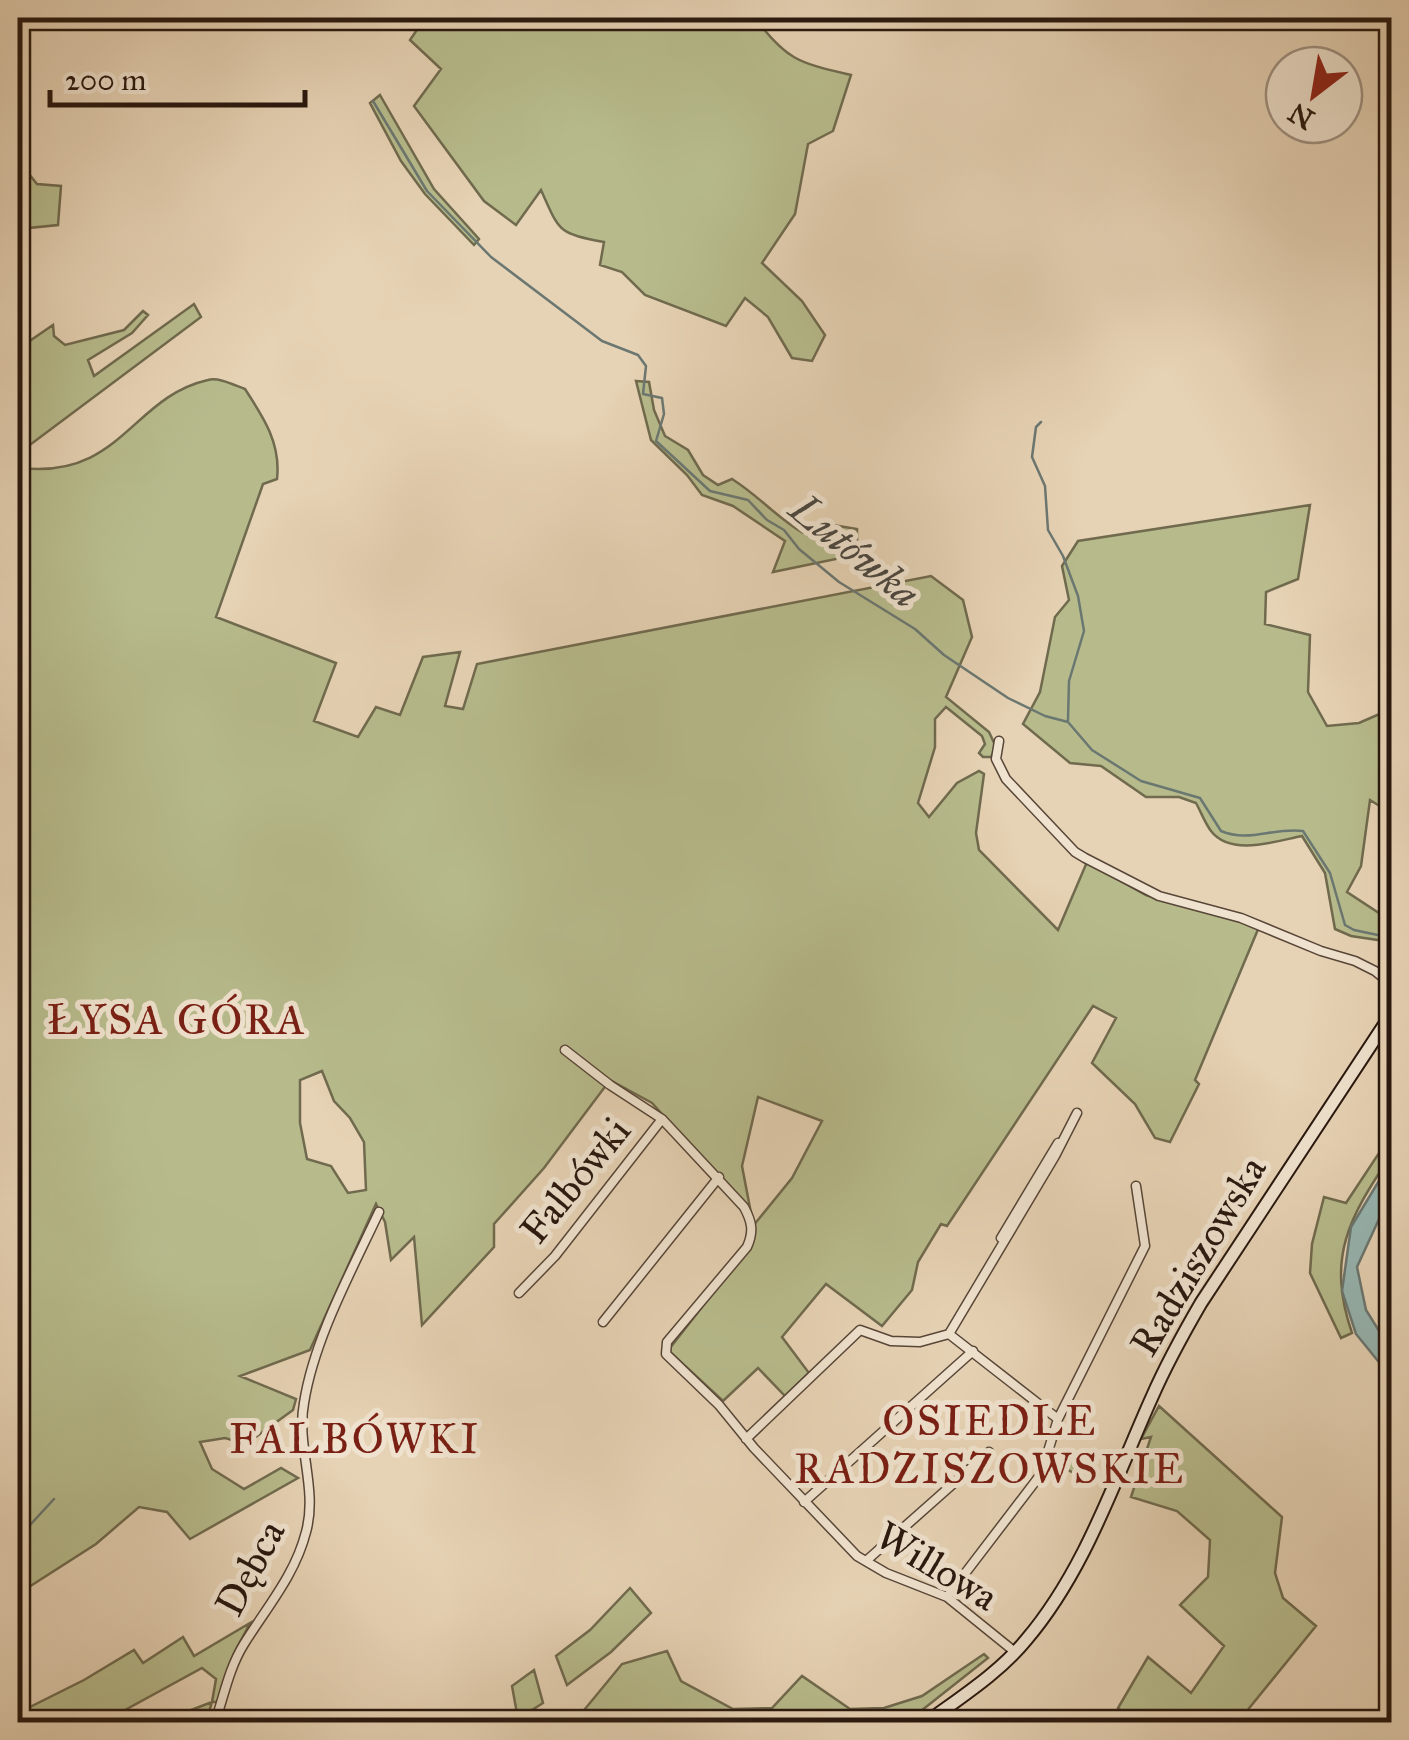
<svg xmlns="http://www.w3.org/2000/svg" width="1409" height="1740" font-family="'IM FELL Great Primer',serif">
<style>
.green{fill:#b7bb8c;stroke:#706a4e;stroke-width:2.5;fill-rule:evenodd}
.water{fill:#97b6b2;stroke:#6b7771;stroke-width:2.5}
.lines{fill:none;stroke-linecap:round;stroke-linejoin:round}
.stream{stroke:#6b7771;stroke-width:2.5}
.street-casing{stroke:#584638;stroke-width:11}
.secondary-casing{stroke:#29180f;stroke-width:15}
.street{stroke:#efe2ce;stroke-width:8}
.secondary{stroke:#efe2ce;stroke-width:11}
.labels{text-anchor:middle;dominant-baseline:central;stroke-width:10;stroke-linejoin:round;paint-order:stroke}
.street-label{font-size:40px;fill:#29180f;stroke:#efe2ce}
.water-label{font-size:42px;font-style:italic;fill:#4a4740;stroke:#efe2ce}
.neighbourhood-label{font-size:42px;letter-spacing:2.5px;fill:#7a1f14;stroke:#efe2ce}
</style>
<rect width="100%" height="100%" fill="#e6d2b4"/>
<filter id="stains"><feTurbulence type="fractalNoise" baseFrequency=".002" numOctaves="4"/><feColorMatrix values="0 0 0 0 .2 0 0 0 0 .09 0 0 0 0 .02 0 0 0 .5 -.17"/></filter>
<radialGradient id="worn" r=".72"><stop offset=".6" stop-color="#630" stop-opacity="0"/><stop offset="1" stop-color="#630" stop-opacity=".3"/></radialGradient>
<!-- green -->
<path class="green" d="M 425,18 L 755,18 C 787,61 800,63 851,75 L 833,131 L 808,144 L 795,214 L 762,263 L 802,301 L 825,335 L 812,361 L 792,358 L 768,317 L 745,298 L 726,326 L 645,295 L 622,272 L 600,265 L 604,242 C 557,233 560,232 541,190 L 516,225 L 484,201 L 414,106 L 441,69 L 410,40 Z
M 380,95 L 434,189 L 479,239 L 474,245 L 425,194 L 401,161 L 370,103 Z
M 29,174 L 37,184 L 61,186 L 58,225 L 18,229 L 18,179 Z
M 194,304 L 201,317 L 19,453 L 21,468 C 121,479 132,397 208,380 C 218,377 234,385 245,389 C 264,418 281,444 277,479 L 263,484 L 216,617 L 336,663 L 314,721 L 358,737 L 376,707 L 400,715 L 423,657 L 460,652 L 445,706 L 463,709 L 477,664 L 931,576 L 963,600 L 972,637 L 946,697 L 989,732 L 996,747 L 991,757 L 983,757 L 979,753 L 985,744 L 982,736 L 946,707 L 935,719 L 935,747 L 918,803 L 929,817 L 957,783 L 979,771 L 984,774 L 976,833 L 979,850 L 1058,930 L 1087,862 L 1146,895 L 1259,927 L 1195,1080 L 1199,1084 L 1170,1142 L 1155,1138 L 1135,1104 L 1092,1063 L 1116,1018 L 1093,1006 L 947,1226 L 941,1224 L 918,1262 L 912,1290 L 882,1326 L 826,1284 L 782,1337 L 809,1373 L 785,1396 L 758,1368 L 723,1401 L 670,1352 L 670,1348 L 748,1248 L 753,1226 L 792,1178 L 822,1121 L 758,1097 L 742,1166 L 751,1213 L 652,1103 L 610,1080 L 544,1168 L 494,1224 L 494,1247 L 422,1325 L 414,1237 L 391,1260 L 385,1222 L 376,1204 L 310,1350 L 240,1376 L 296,1399 L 293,1410 L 246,1444 L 225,1438 L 200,1442 L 212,1469 L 244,1489 L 281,1468 L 298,1478 L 190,1539 L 167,1512 L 139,1507 L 96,1544 L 18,1594 L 18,349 L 53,325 L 54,336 L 65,345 L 124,330 L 143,311 L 148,315 L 132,333 L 88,360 L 94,376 ZM 322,1071 L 334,1101 L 350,1118 L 364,1142 L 366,1190 L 348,1193 L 331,1166 L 307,1159 L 300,1123 L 300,1080 Z
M 636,381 L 649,382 L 654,410 L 665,436 L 688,450 L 703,475 L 718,485 L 732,479 C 759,496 776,517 803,533 L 833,525 L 857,529 L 857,541 L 865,553 L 773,572 L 785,541 L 733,506 L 702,495 L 687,475 L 651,440 Z
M 1310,505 L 1298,579 L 1266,592 L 1265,624 L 1310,635 L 1308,692 L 1327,726 L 1359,723 L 1391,709 L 1391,813 L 1370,800 L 1361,866 L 1347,892 L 1391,921 L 1391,942 L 1351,936 L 1335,929 L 1325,873 L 1302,836 C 1276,841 1231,857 1211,831 C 1205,823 1201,812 1196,803 L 1179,797 L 1146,797 L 1101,766 L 1070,763 L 1023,724 L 1040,692 L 1055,617 L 1069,600 L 1062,566 L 1078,541 Z
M 1381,1150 L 1391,1155 C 1349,1218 1326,1257 1352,1333 L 1341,1338 L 1310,1273 L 1312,1244 L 1324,1197 L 1346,1203 Z
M 1159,1406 L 1282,1517 L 1275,1573 L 1283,1598 L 1316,1626 L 1246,1712 L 1258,1722 L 1134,1722 L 1118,1708 L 1148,1657 L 1191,1693 L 1224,1646 L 1180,1605 L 1208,1577 L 1210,1540 L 1177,1511 L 1131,1497 L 1151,1437 L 1141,1439 Z
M 1062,1451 L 1087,1464 L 1081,1477 L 1059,1465 Z
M 630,1588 L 651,1613 L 611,1652 L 567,1685 L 556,1656 L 590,1630 Z
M 250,1623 L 234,1654 L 217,1702 L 212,1702 L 206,1722 L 160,1722 L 212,1702 L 216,1679 L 202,1668 L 103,1722 L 18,1722 L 18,1713 L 84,1680 L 134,1650 L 143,1663 L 183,1637 L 194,1656 Z
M 667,1651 L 681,1681 L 733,1709 L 772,1708 L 802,1676 L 850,1709 L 884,1708 L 922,1696 L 984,1654 L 988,1658 L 907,1722 L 581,1722 L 580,1715 L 622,1664 Z
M 534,1670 L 543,1703 L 518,1719 L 512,1686 Z"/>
<!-- water -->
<path class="water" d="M 1391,1161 L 1391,1193 L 1357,1267 L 1366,1310 L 1391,1350 L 1391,1377 L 1356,1334 L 1342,1291 L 1351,1227 Z"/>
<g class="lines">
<!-- stream -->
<path class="stream" d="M 373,101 L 427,191 L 491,257 L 602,341 L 638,355 L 646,366 L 643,394 L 662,398 L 664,414 L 656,441 L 710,491 L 748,500 L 767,520 L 784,530 L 799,549 L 839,582 L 915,629 L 944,655 L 1008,698 L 1045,716 L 1068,722 L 1092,750 L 1141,781 L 1200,798 L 1221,831 C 1249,843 1274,827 1303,831 L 1330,873 L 1345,925 L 1354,930 L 1392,938
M 1041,422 L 1036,427 L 1032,457 L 1045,486 L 1048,530 L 1063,556 L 1078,596 L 1084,631 L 1069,681 L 1068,720
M 18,1538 L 54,1499"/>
<defs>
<path id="street" d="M 999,741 L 996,759 L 1006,779 L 1075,852 L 1085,858 L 1159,896 L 1241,918 L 1321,951 L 1355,961 L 1375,971 L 1392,985
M 565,1050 L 610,1085 L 662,1119
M 1001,1238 L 1058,1143
M 519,1293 L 555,1256 L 662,1119 L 744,1207 C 752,1222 754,1231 747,1247 L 667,1342 L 666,1354 L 719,1405 L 754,1448 L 857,1556 L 886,1573 L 947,1597 L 1015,1652
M 603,1322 L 719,1177
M 949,1334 L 1055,1156 L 1077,1113
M 949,1334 L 1058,1419
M 746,1439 L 860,1330 L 891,1341 L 920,1342 L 949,1334
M 804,1502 L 973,1351
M 866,1561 L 989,1452
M 947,1597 L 1041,1474 L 1058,1419 L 1145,1246 L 1136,1186
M 215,1722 C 224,1696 229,1668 244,1644 C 267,1607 295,1575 306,1532 C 318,1489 296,1446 304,1403 C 314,1339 352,1270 379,1212"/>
<path id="secondary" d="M 927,1722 C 961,1697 999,1673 1026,1640 C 1085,1571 1115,1479 1152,1397 C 1166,1365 1183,1334 1201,1303 L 1392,1013"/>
</defs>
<!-- street casing -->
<use href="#street" class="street-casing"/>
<!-- secondary casing -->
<use href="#secondary" class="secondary-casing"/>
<!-- street -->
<use href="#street" class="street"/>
<!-- secondary -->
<use href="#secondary" class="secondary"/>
</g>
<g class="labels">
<!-- street labels -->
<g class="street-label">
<text transform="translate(575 1180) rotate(-51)">Falbówki</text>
<text transform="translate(1198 1256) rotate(-59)">Radziszowska</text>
<text transform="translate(937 1566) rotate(31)">Willowa</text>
<text transform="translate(250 1568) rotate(-62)">Dębca</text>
</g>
<!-- water labels -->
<g class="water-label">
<text transform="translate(855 551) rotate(39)">Lutówka</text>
</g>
<!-- neighbourhood labels -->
<g class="neighbourhood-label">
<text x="177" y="1020">ŁYSA GÓRA</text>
<text x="990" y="1421">OSIEDLE<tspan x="990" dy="48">RADZISZOWSKIE</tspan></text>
<text x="355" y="1439">FALBÓWKI</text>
</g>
</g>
<!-- margin -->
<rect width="1409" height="1740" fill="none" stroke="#e6d2b4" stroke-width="60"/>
<rect x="20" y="20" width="1369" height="1700" fill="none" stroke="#29180f" stroke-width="5"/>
<rect x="30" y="30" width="1349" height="1680" fill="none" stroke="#29180f" stroke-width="2.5"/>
<!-- north arrow -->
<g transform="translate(1314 95) rotate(211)"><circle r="48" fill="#efe2ce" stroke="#a09182" stroke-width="2.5"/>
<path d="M0-8L18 38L0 25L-18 38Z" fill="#8f2418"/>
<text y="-15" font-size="28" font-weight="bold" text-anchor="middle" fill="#29180f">N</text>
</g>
<!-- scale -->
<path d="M50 90v15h255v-15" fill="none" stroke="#29180f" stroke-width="5"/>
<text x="65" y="90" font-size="30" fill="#29180f" stroke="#efe2ce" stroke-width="8" paint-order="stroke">200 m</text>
<rect width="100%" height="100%" filter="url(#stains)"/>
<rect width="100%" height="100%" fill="url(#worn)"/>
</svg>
